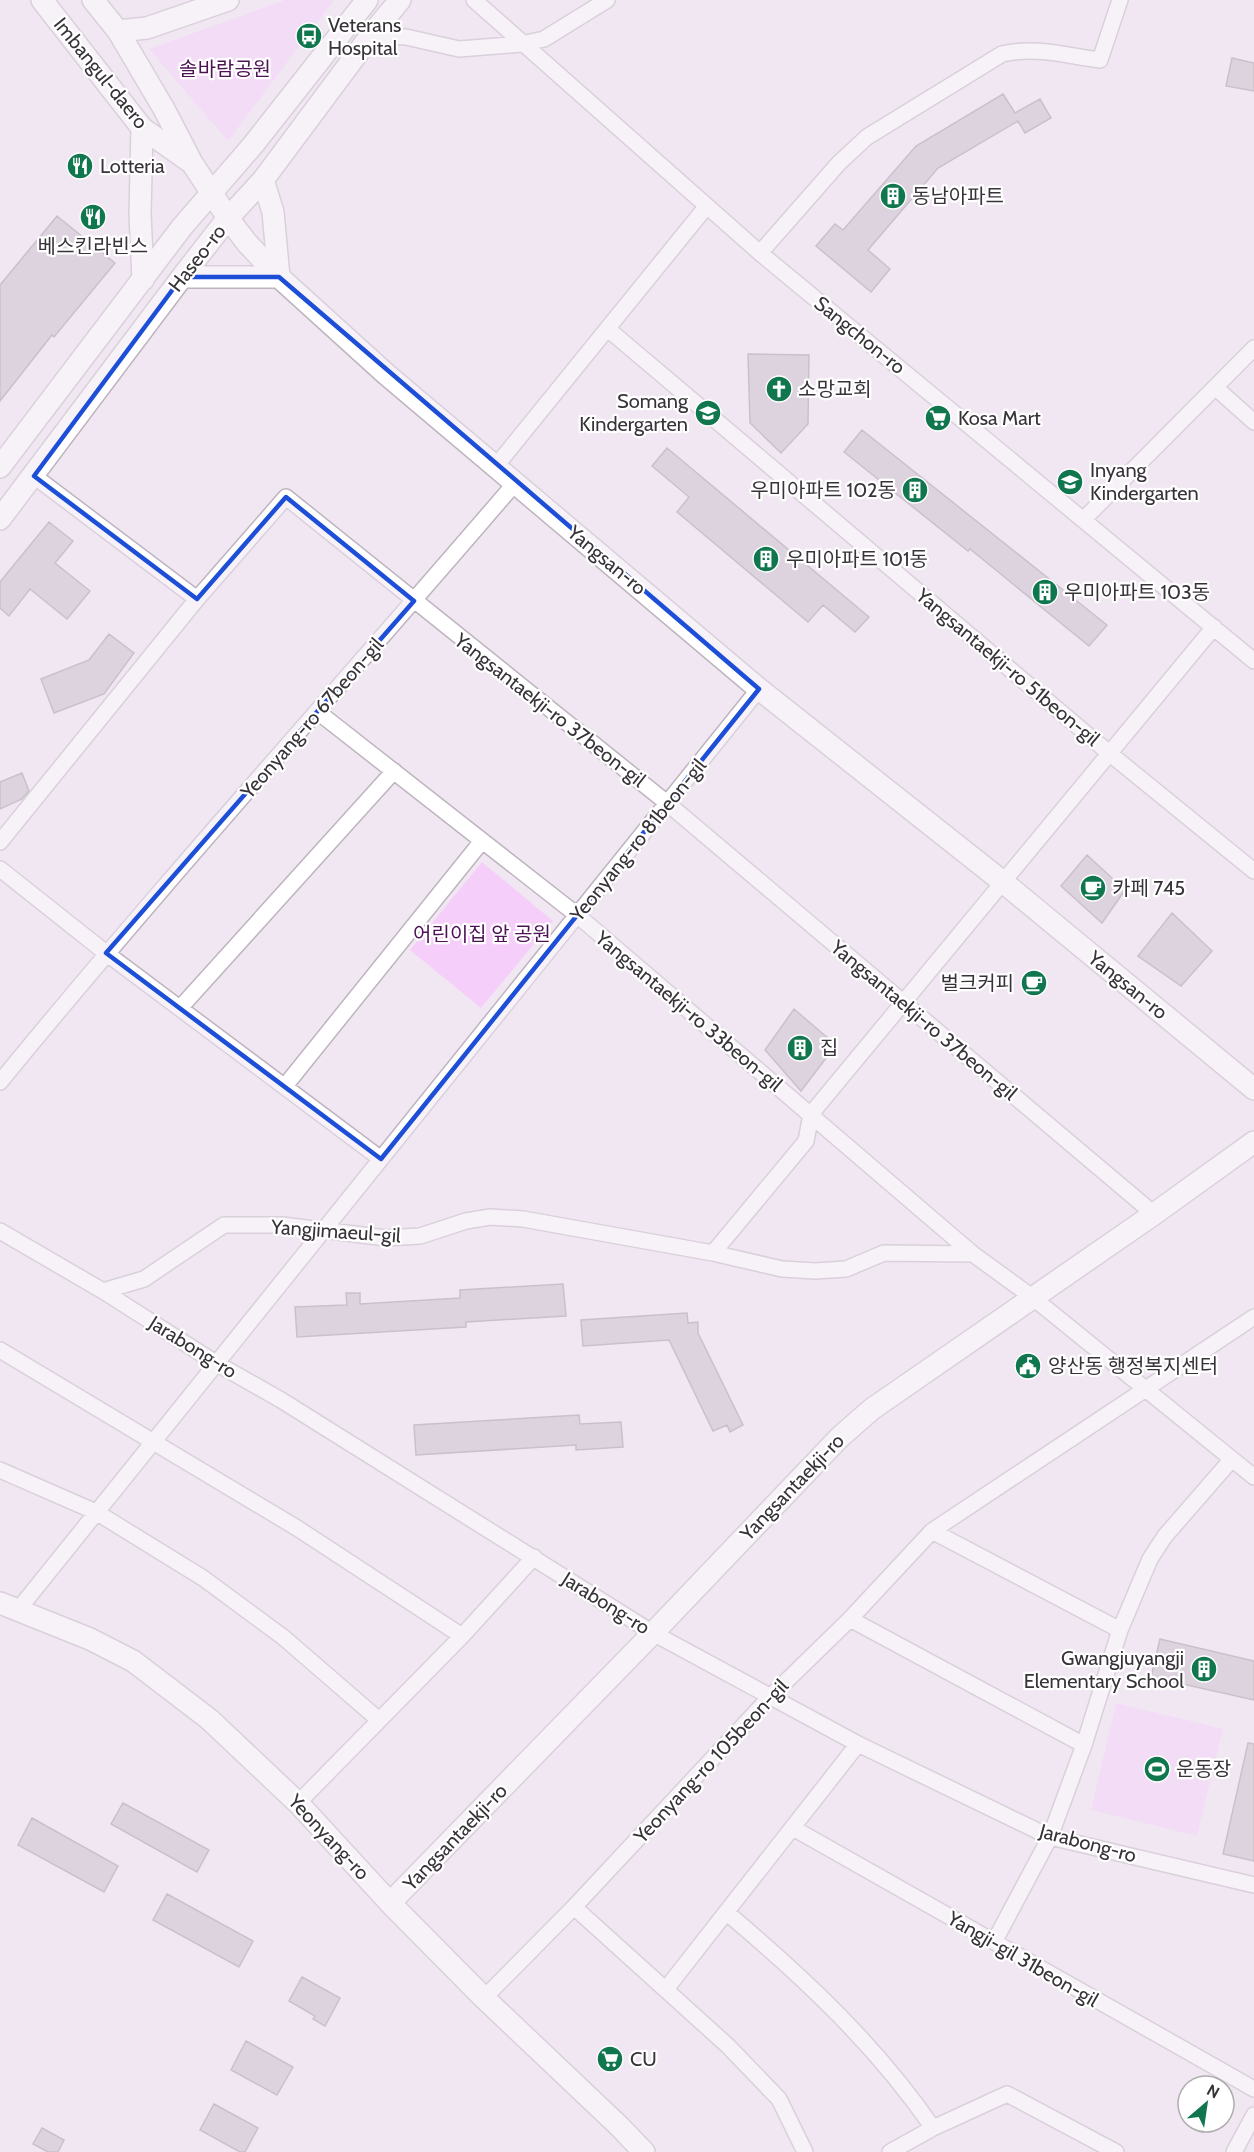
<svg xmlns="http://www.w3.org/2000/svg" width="1254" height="2152" font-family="Cabin,'Noto Sans KR',sans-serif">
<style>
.green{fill:#f5cefa}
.building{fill:#c5bbc6;stroke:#9a919b;stroke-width:1.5}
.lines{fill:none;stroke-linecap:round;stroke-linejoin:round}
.street-casing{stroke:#beb4bf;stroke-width:18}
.secondary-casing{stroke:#beb4bf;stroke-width:24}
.street{stroke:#fff;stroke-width:15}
.secondary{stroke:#fff;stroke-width:21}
.marked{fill:none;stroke:#1d4ed8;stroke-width:4.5;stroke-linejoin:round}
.labels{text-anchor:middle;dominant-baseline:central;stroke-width:4.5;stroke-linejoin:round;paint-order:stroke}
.poi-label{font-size:20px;fill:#373338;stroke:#fff;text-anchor:start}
.park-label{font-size:20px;fill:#4d1355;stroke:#fff}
.street-label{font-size:20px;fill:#373338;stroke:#fff}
</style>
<rect width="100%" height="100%" fill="#f1e7f2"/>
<!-- green -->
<path class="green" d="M 285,0 L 334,0 L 228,141 L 149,49 Z
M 482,862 L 553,921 L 481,1008 L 410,950 Z
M 1116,1703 L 1223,1729 L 1197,1836 L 1091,1810 Z"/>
<!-- building -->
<path class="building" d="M 1232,58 L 1254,63 L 1254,91 L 1226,86 Z
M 1003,94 L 1015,113 L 1040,99 L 1051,118 L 1025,133 L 1018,121 L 938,168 L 868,250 L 890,269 L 871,292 L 816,246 L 835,224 L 843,230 L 916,146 Z
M 57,216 L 115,263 L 54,337 L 52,335 L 0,401 L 0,285 Z
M 748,354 L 809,355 L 808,424 L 781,453 L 750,423 Z
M 862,430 L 1107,625 L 1089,646 L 970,549 L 968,551 L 844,452 Z
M 667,448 L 869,617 L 855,632 L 823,605 L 808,622 L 677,512 L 689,497 L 652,466 Z
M 49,522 L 73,541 L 55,563 L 90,591 L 67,619 L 30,589 L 9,616 L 0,608 L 0,582 Z
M 109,634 L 134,653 L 104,694 L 54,713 L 41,679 L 89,660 Z
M 22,773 L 29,791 L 22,799 L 0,809 L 0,782 Z
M 1087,855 L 1125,890 L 1102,923 L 1061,886 Z
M 1172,913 L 1212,951 L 1181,986 L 1138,956 Z
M 794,1009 L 836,1045 L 801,1091 L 765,1050 Z
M 563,1284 L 566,1316 L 466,1322 L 466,1327 L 297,1337 L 295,1307 L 347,1305 L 346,1293 L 360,1293 L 360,1304 L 460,1298 L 460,1290 Z
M 687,1313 L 688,1323 L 698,1322 L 698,1333 L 743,1425 L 730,1432 L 727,1425 L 713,1431 L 669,1340 L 583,1346 L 581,1320 Z
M 579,1415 L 580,1424 L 621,1422 L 623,1447 L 576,1450 L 576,1445 L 416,1455 L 414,1425 Z
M 1160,1639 L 1254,1661 L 1254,1700 L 1151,1677 Z
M 1248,1743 L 1254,1744 L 1254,1861 L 1223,1854 Z
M 123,1803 L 209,1850 L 197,1872 L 111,1824 Z
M 32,1818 L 118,1866 L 104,1892 L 18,1845 Z
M 167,1894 L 253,1941 L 239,1967 L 153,1920 Z
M 302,1977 L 340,1998 L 325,2026 L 313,2019 L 315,2016 L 289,2001 Z
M 246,2041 L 293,2067 L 277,2095 L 231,2070 Z
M 214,2104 L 258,2128 L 245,2152 L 240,2152 L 200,2130 Z
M 42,2128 L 64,2140 L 58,2152 L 48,2152 L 33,2144 Z"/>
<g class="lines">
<defs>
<path id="street" d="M 474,0 L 760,253 L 1254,661
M 371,35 L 406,37 L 459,49 L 522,44 L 544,39 L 607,0
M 760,253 L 839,163 L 867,137 L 1002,54 C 1035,46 1068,56 1100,60 L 1120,0
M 609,330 L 1109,753 L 1254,871
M 1216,388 L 1254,422
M 496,466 L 706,207
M 34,476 L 197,599
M 1084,519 L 1254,348
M 318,712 L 577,915 L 973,1254 L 1032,1297 L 1254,1477
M 0,842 L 197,599 L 286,497 L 667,803 L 1154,1214
M 0,869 L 106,953 L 381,1159
M 180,1008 L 394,771
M 0,1082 C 167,878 344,683 516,482
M 285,1086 L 482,841
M 0,1231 L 103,1291 L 216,1363 L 281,1400 L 653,1633 L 858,1744 L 1050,1837 L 1254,1885
M 713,1253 L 806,1141 L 811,1114 L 1214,627
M 103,1291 L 144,1279 L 224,1225 L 282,1225 L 386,1238 L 420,1236 L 466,1221 L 490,1217 L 523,1219 L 713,1253 L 782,1269 L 815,1271 L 846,1269 L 884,1253 L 973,1254
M 0,1350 L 297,1528 L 462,1636
M 0,1470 L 96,1512 L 203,1578 L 283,1637 L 379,1720
M 932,1531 L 1120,1630
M 18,1610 L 759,689
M 850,1619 L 1084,1745
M 298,1803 L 462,1636 L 534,1557
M 793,1828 L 1254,2089
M 574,1907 L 728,2046 L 779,2099 L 805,2152
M 726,1912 C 803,1977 876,2045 933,2128
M 994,1942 L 1050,1837 L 1084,1745 L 1120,1630 L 1150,1559 L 1165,1536 L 1232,1459
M 666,1989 L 858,1744
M 484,1998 L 574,1907 L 770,1697 L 850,1619 L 932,1531 L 1254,1317
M 890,2152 L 933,2128 L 1007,2094 L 1116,2152
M 1234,2152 L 1254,2115"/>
<path id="secondary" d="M 42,0 L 142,128 L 189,161
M 93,0 L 118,31 L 164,109 L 192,163 L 228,218 L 247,243 L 279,277 L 386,374 L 759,689 L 1003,882 L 1254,1089
M 118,31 L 147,28 L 228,0
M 142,128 L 140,214 L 143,280
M 182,277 L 279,277 L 273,212 L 263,180
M 0,467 L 182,227 L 253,145 L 367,0
M 0,519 L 182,277 L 228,218 L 263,180 L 371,35 L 400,0
M 0,1603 L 90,1639 L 133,1661 L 209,1719 L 298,1803 L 390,1903 L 484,1998 L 619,2126 L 644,2152
M 390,1903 L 653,1633 L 840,1437 L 872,1409 L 1154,1214 L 1254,1142"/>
</defs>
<!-- street casing -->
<use href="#street" class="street-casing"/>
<!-- secondary casing -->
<use href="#secondary" class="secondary-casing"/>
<!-- street -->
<use href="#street" class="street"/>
<!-- secondary -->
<use href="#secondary" class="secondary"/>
</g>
<!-- marked area -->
<path d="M0 0H1254V2152H0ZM 182,277 L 279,277 L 759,689 L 381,1159 L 106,953 L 414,601 L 286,497 L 197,599 L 34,476 Z" fill="#f1e7f2" fill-opacity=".55" fill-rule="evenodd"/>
<path class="marked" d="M 182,277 L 279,277 L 759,689 L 381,1159 L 106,953 L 414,601 L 286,497 L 197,599 L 34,476 Z"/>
<!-- icons -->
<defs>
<symbol id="bus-disc" viewBox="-11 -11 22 22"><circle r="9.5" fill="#10764e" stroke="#fff"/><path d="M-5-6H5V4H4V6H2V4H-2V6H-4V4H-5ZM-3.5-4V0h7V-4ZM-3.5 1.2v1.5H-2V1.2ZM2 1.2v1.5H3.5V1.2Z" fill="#fff"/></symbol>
<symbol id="restaurant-disc" viewBox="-11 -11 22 22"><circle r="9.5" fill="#10764e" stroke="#fff"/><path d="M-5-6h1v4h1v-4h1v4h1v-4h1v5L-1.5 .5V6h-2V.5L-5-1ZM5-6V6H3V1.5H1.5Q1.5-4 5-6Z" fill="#fff"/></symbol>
<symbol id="building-disc" viewBox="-11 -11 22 22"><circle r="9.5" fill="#10764e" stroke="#fff"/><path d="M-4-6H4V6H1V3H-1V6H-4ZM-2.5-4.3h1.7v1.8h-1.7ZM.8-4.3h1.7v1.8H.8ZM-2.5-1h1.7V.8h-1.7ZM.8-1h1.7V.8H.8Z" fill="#fff"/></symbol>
<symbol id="church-disc" viewBox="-11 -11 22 22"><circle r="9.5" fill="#10764e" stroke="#fff"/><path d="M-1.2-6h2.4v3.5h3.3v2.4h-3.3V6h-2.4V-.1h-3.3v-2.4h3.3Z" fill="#fff"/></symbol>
<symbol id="school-disc" viewBox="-11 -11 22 22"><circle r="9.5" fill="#10764e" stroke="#fff"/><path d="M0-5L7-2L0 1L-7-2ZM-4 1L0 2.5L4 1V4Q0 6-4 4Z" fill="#fff"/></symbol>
<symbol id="supermarket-disc" viewBox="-11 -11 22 22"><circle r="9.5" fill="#10764e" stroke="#fff"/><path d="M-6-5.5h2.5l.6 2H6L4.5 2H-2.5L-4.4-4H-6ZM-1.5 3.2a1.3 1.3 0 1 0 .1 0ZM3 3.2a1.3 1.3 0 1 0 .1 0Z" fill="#fff"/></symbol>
<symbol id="cafe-disc" viewBox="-11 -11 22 22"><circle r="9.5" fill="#10764e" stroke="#fff"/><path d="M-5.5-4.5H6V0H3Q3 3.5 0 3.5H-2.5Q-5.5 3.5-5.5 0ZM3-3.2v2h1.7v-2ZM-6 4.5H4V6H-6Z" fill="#fff"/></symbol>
<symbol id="civic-disc" viewBox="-11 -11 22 22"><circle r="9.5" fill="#10764e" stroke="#fff"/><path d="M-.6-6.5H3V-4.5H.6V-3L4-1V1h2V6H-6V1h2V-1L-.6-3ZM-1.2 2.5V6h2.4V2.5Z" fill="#fff"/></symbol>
<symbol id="stadium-disc" viewBox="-11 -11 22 22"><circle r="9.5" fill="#10764e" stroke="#fff"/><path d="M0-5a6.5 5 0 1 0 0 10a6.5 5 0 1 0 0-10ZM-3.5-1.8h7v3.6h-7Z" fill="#fff"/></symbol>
</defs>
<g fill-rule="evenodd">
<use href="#bus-disc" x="294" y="21" width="30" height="30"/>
<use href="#restaurant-disc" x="65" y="151" width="30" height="30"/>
<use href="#building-disc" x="878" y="181" width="30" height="30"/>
<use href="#restaurant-disc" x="78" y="202" width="30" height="30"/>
<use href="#church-disc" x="764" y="374" width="30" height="30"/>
<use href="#school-disc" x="693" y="398" width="30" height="30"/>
<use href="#supermarket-disc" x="923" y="403" width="30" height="30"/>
<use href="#school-disc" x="1055" y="467" width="30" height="30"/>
<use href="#building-disc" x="900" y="475" width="30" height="30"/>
<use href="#building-disc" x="751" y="544" width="30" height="30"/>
<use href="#building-disc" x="1030" y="577" width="30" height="30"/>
<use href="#cafe-disc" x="1078" y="873" width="30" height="30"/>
<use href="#cafe-disc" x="1019" y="968" width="30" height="30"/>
<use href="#building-disc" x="785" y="1033" width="30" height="30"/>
<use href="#civic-disc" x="1013" y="1351" width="30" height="30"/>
<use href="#building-disc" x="1189" y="1654" width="30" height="30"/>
<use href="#stadium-disc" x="1142" y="1754" width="30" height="30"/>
<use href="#supermarket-disc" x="595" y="2044" width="30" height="30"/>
</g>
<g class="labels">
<!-- poi labels -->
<g class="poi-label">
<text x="328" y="25">Veterans<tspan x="328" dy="23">Hospital</tspan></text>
<text x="100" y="166">Lotteria</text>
<text x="912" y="196">동남아파트</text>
<text x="93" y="246" text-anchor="middle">베스킨라빈스</text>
<text x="798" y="389">소망교회</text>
<text x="688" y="401" text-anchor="end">Somang<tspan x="688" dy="23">Kindergarten</tspan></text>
<text x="958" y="418">Kosa Mart</text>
<text x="1090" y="470">Inyang<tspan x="1090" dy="23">Kindergarten</tspan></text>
<text x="896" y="490" text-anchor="end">우미아파트 102동</text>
<text x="786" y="559">우미아파트 101동</text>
<text x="1064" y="592">우미아파트 103동</text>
<text x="1112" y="888">카페 745</text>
<text x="1014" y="983" text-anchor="end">벌크커피</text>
<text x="820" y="1048">집</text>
<text x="1048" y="1366">양산동 행정복지센터</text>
<text x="1184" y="1658" text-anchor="end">Gwangjuyangji<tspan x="1184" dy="23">Elementary School</tspan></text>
<text x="1176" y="1769">운동장</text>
<text x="630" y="2059">CU</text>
</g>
<!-- park labels -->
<g class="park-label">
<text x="225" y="69">솔바람공원</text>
<text x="482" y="934">어린이집 앞 공원</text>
</g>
<!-- street labels -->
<g class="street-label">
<text transform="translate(101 73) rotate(51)">Imbangul-daero</text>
<text transform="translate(197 258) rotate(-52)">Haseo-ro</text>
<text transform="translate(860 335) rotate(39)">Sangchon-ro</text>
<text transform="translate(607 560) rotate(40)">Yangsan-ro</text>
<text transform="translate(1008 667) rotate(40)">Yangsantaekji-ro 51beon-gil</text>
<text transform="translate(550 710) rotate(38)">Yangsantaekji-ro 37beon-gil</text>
<text transform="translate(312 718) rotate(-49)">Yeonyang-ro 67beon-gil</text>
<text transform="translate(638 840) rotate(-51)">Yeonyang-ro 81beon-gil</text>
<text transform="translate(1128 985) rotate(39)">Yangsan-ro</text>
<text transform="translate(689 1011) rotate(40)">Yangsantaekji-ro 33beon-gil</text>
<text transform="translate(924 1020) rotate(40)">Yangsantaekji-ro 37beon-gil</text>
<text transform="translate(336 1231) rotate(4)">Yangjimaeul-gil</text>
<text transform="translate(193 1347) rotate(32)">Jarabong-ro</text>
<text transform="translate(792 1487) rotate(-46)">Yangsantaekji-ro</text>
<text transform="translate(606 1603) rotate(32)">Jarabong-ro</text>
<text transform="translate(711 1761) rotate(-47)">Yeonyang-ro 105beon-gil</text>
<text transform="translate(329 1837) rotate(47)">Yeonyang-ro</text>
<text transform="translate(455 1837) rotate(-46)">Yangsantaekji-ro</text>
<text transform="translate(1088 1843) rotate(15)">Jarabong-ro</text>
<text transform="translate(1023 1959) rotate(30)">Yangji-gil 31beon-gil</text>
</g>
</g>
<!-- north arrow -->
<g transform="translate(1206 2104) rotate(29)"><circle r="28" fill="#ffffff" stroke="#afadaf" stroke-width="1.5"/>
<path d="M0-4.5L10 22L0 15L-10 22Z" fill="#10764e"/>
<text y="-9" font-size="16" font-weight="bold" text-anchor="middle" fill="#373338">N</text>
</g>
</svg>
